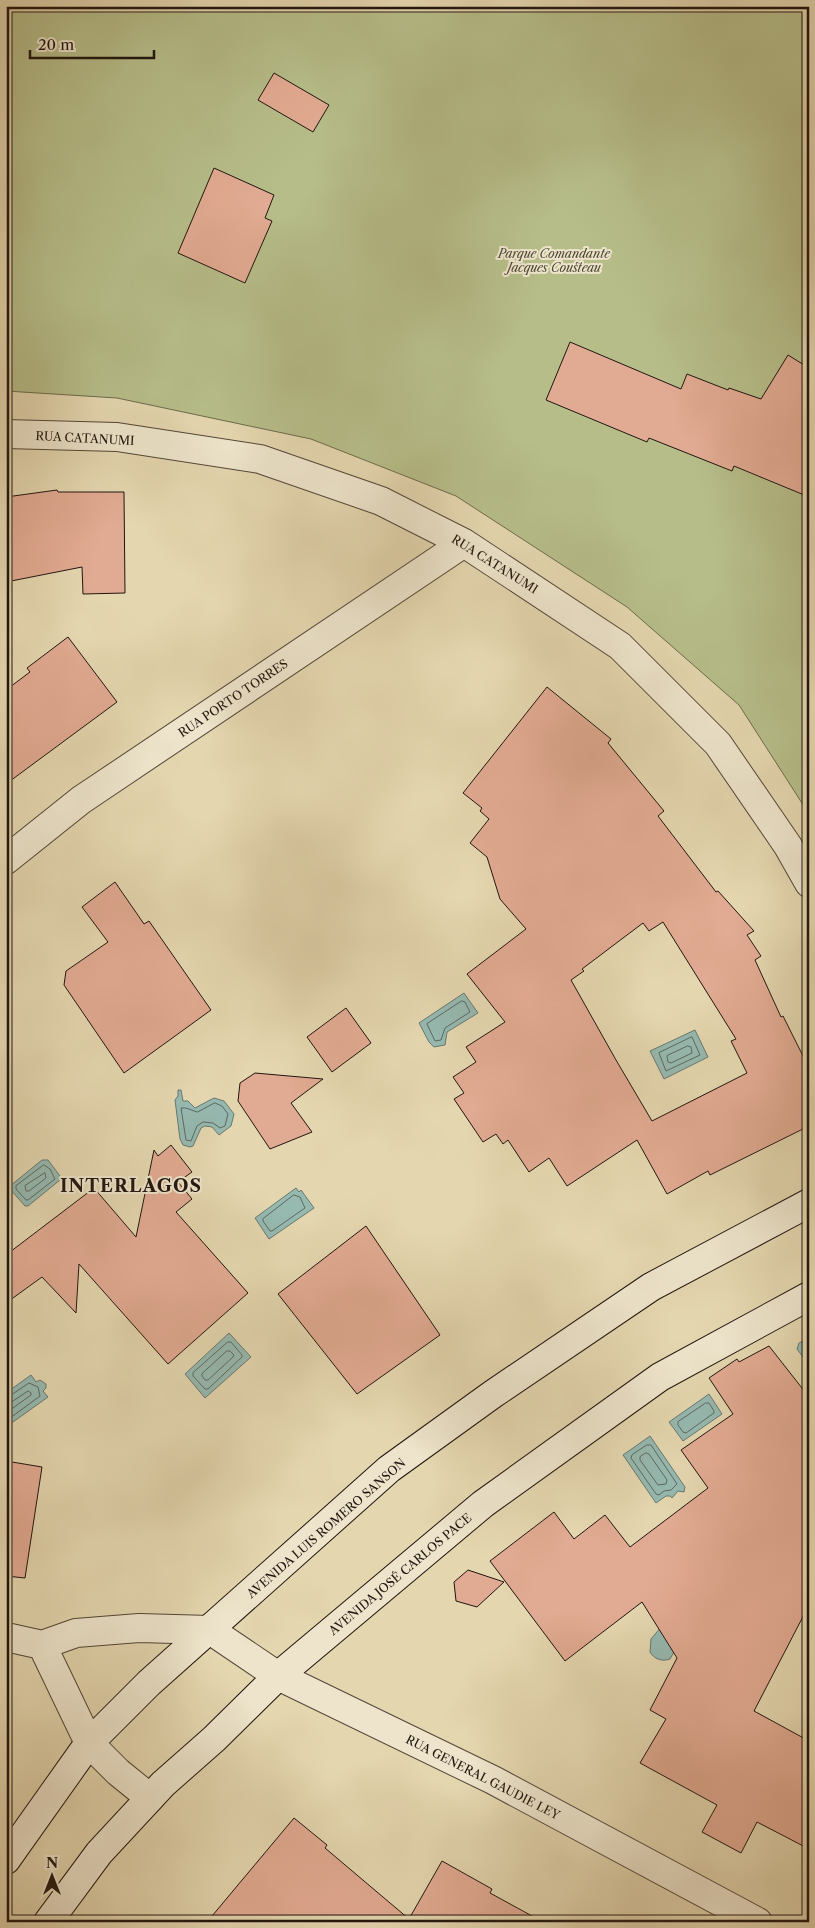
<svg xmlns="http://www.w3.org/2000/svg" width="815" height="1928" font-family="'Libre Caslon Text',serif">
<style>
.green{fill:#b6bd89;stroke:#6c6a4c}
.water{fill:#96b9b0;stroke:#677870}
.lines{fill:none;stroke-linecap:round;stroke-linejoin:round}
.shore{stroke:#5c6860;stroke-width:1}
.building{fill:#e1aa92;stroke:#21160f;fill-rule:evenodd}
.street-casing{stroke:#524637;stroke-width:30}
.secondary-casing{stroke:#21160f;stroke-width:30}
.street{stroke:#ede4cb;stroke-width:28}
.secondary{stroke:#ede4cb;stroke-width:28}
.labels{text-anchor:middle;dominant-baseline:central;stroke-width:4;stroke-linejoin:round;paint-order:stroke}
.park-label{font-size:12px;font-style:italic;fill:#4e4834;stroke:#ede4cb}
.street-label{font-size:12px;fill:#21160f;stroke:#ede4cb}
.district-label{font-size:18px;font-weight:bold;letter-spacing:1px;fill:#21160f;stroke:#ede4cb}
</style>
<rect width="100%" height="100%" fill="#e4d6af"/>
<filter id="stains"><feTurbulence type="fractalNoise" baseFrequency=".004" numOctaves="4"/><feColorMatrix values="0 0 0 0 .2 0 0 0 0 .09 0 0 0 0 .02 0 0 0 .5 -.17"/></filter>
<radialGradient id="worn" r=".72"><stop offset=".6" stop-color="#630" stop-opacity="0"/><stop offset="1" stop-color="#630" stop-opacity=".3"/></radialGradient>
<!-- green -->
<path class="green" d="M 6,6 L 809,6 L 809,814 L 739,705 L 627,607 L 456,496 L 311,439 L 117,398 L 6,391 Z"/>
<!-- water -->
<path class="water" d="M 464,993 L 478,1013 L 447,1032 L 445,1045 L 434,1047 L 429,1042 L 419,1023 Z
M 695,1030 L 708,1057 L 664,1079 L 650,1051 Z
M 178,1090 L 181,1090 L 183,1101 L 188,1101 L 195,1108 L 214,1098 L 224,1101 L 234,1114 L 231,1126 L 219,1135 L 212,1127 L 205,1126 L 201,1128 L 193,1146 L 190,1147 L 183,1145 L 180,1139 L 175,1100 L 178,1096 Z
M 42,1160 L 48,1160 L 60,1176 L 60,1180 L 28,1206 L 25,1206 L 10,1189 L 10,1186 Z
M 296,1188 L 299,1192 L 301,1190 L 314,1208 L 269,1239 L 255,1218 Z
M 229,1333 L 251,1357 L 205,1398 L 185,1374 Z
M 809,1338 L 809,1365 L 797,1349 L 799,1343 Z
M 31,1375 L 36,1382 L 40,1380 L 46,1384 L 46,1388 L 43,1391 L 48,1397 L 6,1427 L 6,1393 Z
M 709,1394 L 722,1414 L 683,1441 L 669,1422 Z
M 650,1436 L 685,1487 L 684,1492 L 678,1491 L 672,1498 L 670,1496 L 666,1496 L 656,1503 L 623,1455 Z
M 662,1626 L 675,1650 L 670,1659 C 662,1662 654,1659 650,1652 L 651,1639 Z"/>
<g class="lines">
<!-- shore -->
<path class="shore" d="M 462,1001 L 465,1002 L 470,1012 L 445,1028 L 441,1040 L 435,1041 L 427,1024 Z
M 692,1037 L 700,1055 L 666,1071 L 659,1053 Z
M 688,1046 L 691,1047 L 692,1053 L 671,1063 L 668,1062 L 667,1056 Z
M 215,1103 L 222,1106 L 228,1114 L 225,1126 L 220,1128 L 213,1123 L 203,1122 L 197,1126 L 191,1141 L 186,1140 L 181,1108 L 186,1108 L 197,1112 Z
M 44,1165 L 50,1169 L 55,1179 L 28,1200 L 26,1200 L 16,1189 L 16,1186 Z
M 45,1173 L 46,1178 L 29,1191 L 26,1191 L 25,1186 Z
M 294,1195 L 300,1197 L 305,1208 L 272,1231 L 270,1231 L 263,1221 L 263,1219 Z
M 228,1342 L 231,1342 L 242,1355 L 242,1357 L 208,1389 L 205,1389 L 193,1376 L 193,1373 Z
M 227,1351 L 230,1351 L 234,1355 L 233,1357 L 208,1380 L 205,1380 L 202,1376 L 202,1374 Z
M 6,1396 L 11,1395 L 29,1383 L 38,1387 L 40,1396 L 6,1421
M 6,1403 L 13,1401 L 28,1391 L 31,1393 L 31,1395 L 6,1413
M 706,1403 L 709,1403 L 714,1411 L 714,1413 L 686,1433 L 683,1432 L 678,1425 L 678,1422 Z
M 647,1445 L 651,1445 L 677,1484 L 671,1490 L 664,1491 L 659,1495 L 656,1494 L 631,1458 L 632,1455 Z
M 646,1453 L 649,1454 L 667,1480 L 666,1484 L 658,1485 L 640,1460 L 640,1457 Z"/>
</g>
<!-- building -->
<path class="building" d="M 274,73 L 329,105 L 313,132 L 258,100 Z
M 214,168 L 274,195 L 265,218 L 272,221 L 245,283 L 178,253 Z
M 570,342 L 681,389 L 687,374 L 728,390 L 729,388 L 761,399 L 788,355 L 809,368 L 809,497 L 734,466 L 732,471 L 649,438 L 647,442 L 546,400 Z
M 57,490 L 58,492 L 124,492 L 125,593 L 83,594 L 82,567 L 6,582 L 6,497 Z
M 68,637 L 117,702 L 6,784 L 6,690 L 30,672 L 27,668 Z
M 547,687 L 611,739 L 608,743 L 664,811 L 658,816 L 716,892 L 718,891 L 754,931 L 747,935 L 761,956 L 755,960 L 781,1017 L 783,1016 L 809,1068 L 809,1126 L 710,1175 L 708,1171 L 667,1194 L 637,1140 L 567,1186 L 549,1158 L 529,1172 L 508,1140 L 503,1144 L 496,1134 L 483,1142 L 454,1099 L 464,1093 L 453,1077 L 476,1062 L 466,1047 L 505,1022 L 467,974 L 526,929 L 500,899 L 487,857 L 470,843 L 489,819 L 480,811 L 482,808 L 463,793 ZM 663,922 L 736,1039 L 731,1041 L 747,1073 L 652,1121 L 616,1060 L 571,980 L 584,971 L 582,969 L 643,923 L 649,931 Z
M 115,882 L 144,924 L 149,921 L 211,1010 L 124,1073 L 64,985 L 66,971 L 108,942 L 82,907 Z
M 346,1008 L 371,1043 L 332,1072 L 307,1037 Z
M 255,1073 L 323,1079 L 291,1103 L 312,1132 L 270,1149 L 238,1101 L 240,1083 Z
M 171,1145 L 192,1172 L 178,1182 L 192,1199 L 176,1212 L 248,1293 L 168,1364 L 79,1264 L 76,1313 L 42,1277 L 6,1303 L 6,1255 L 94,1188 L 136,1237 L 154,1150 L 158,1156 Z
M 366,1226 L 440,1335 L 357,1394 L 278,1294 Z
M 769,1346 L 809,1397 L 809,1605 L 754,1711 L 809,1741 L 809,1849 L 757,1822 L 741,1853 L 702,1832 L 717,1805 L 640,1763 L 666,1719 L 650,1710 L 677,1658 L 642,1602 L 565,1661 L 490,1561 L 554,1512 L 574,1539 L 605,1515 L 630,1547 L 708,1488 L 681,1450 L 733,1414 L 709,1378 L 737,1359 L 739,1362 Z
M 6,1461 L 42,1467 L 25,1578 L 6,1576 Z
M 468,1570 L 504,1582 L 477,1607 L 456,1601 L 454,1582 Z
M 294,1818 L 327,1845 L 325,1848 L 409,1919 L 442,1861 L 492,1889 L 490,1893 L 543,1922 L 207,1922 Z"/>
<g class="lines">
<defs>
<path id="street" d="M 6,434 L 117,437 L 260,459 L 381,501 L 464,543 L 620,646 L 718,744 L 788,846 L 809,883
M 6,860 L 81,800 L 464,543
M 6,1637 L 42,1645 L 76,1633 L 139,1628 L 210,1630 L 278,1676 L 493,1780 L 758,1922
M 42,1645 L 89,1743 L 118,1772 L 150,1798"/>
<path id="secondary" d="M 6,1860 L 89,1743 L 149,1683 L 389,1469 L 493,1394 L 651,1287 L 809,1203
M 48,1922 L 99,1853 L 163,1784 L 214,1739 L 278,1676 L 483,1504 L 660,1377 L 809,1296"/>
</defs>
<!-- street casing -->
<use href="#street" class="street-casing"/>
<!-- secondary casing -->
<use href="#secondary" class="secondary-casing"/>
<!-- street -->
<use href="#street" class="street"/>
<!-- secondary -->
<use href="#secondary" class="secondary"/>
</g>
<g class="labels">
<!-- park labels -->
<g class="park-label">
<text x="554" y="253">Parque Comandante<tspan x="554" dy="14">Jacques Cousteau</tspan></text>
</g>
<!-- street labels -->
<g class="street-label">
<text transform="translate(85 438) rotate(3)">RUA CATANUMI</text>
<text transform="translate(495 564) rotate(32)">RUA CATANUMI</text>
<text transform="translate(233 698) rotate(-34)">RUA PORTO TORRES</text>
<text transform="translate(326 1528) rotate(-41)">AVENIDA LUIS ROMERO SANSON</text>
<text transform="translate(400 1574) rotate(-40)">AVENIDA JOSÉ CARLOS PACE</text>
<text transform="translate(483 1777) rotate(27)">RUA GENERAL GAUDIE LEY</text>
</g>
<!-- district labels -->
<g class="district-label">
<text x="131" y="1186">INTERLAGOS</text>
</g>
</g>
<!-- margin -->
<rect width="815" height="1928" fill="none" stroke="#e4d6af" stroke-width="25"/>
<rect x="8" y="8" width="800" height="1913" fill="none" stroke="#21160f" stroke-width="2.5"/>
<rect x="12" y="12" width="790" height="1903" fill="none" stroke="#21160f"/>
<!-- north arrow -->
<g transform="translate(52 1876)" stroke="#ede4cb" stroke-width="4" paint-order="stroke">
<path d="M0-4L9 19L0 12L-9 19Z" fill="#21160f"/>
<text y="-8" font-size="14" font-weight="bold" text-anchor="middle" fill="#21160f">N</text>
</g>
<!-- scale -->
<path d="M30 50v8h124v-8" fill="none" stroke="#21160f" stroke-width="2.5"/>
<text x="38" y="50" font-size="15" fill="#21160f" stroke="#ede4cb" stroke-width="4" paint-order="stroke">20 m</text>
<rect width="100%" height="100%" filter="url(#stains)"/>
<rect width="100%" height="100%" fill="url(#worn)"/>
</svg>
